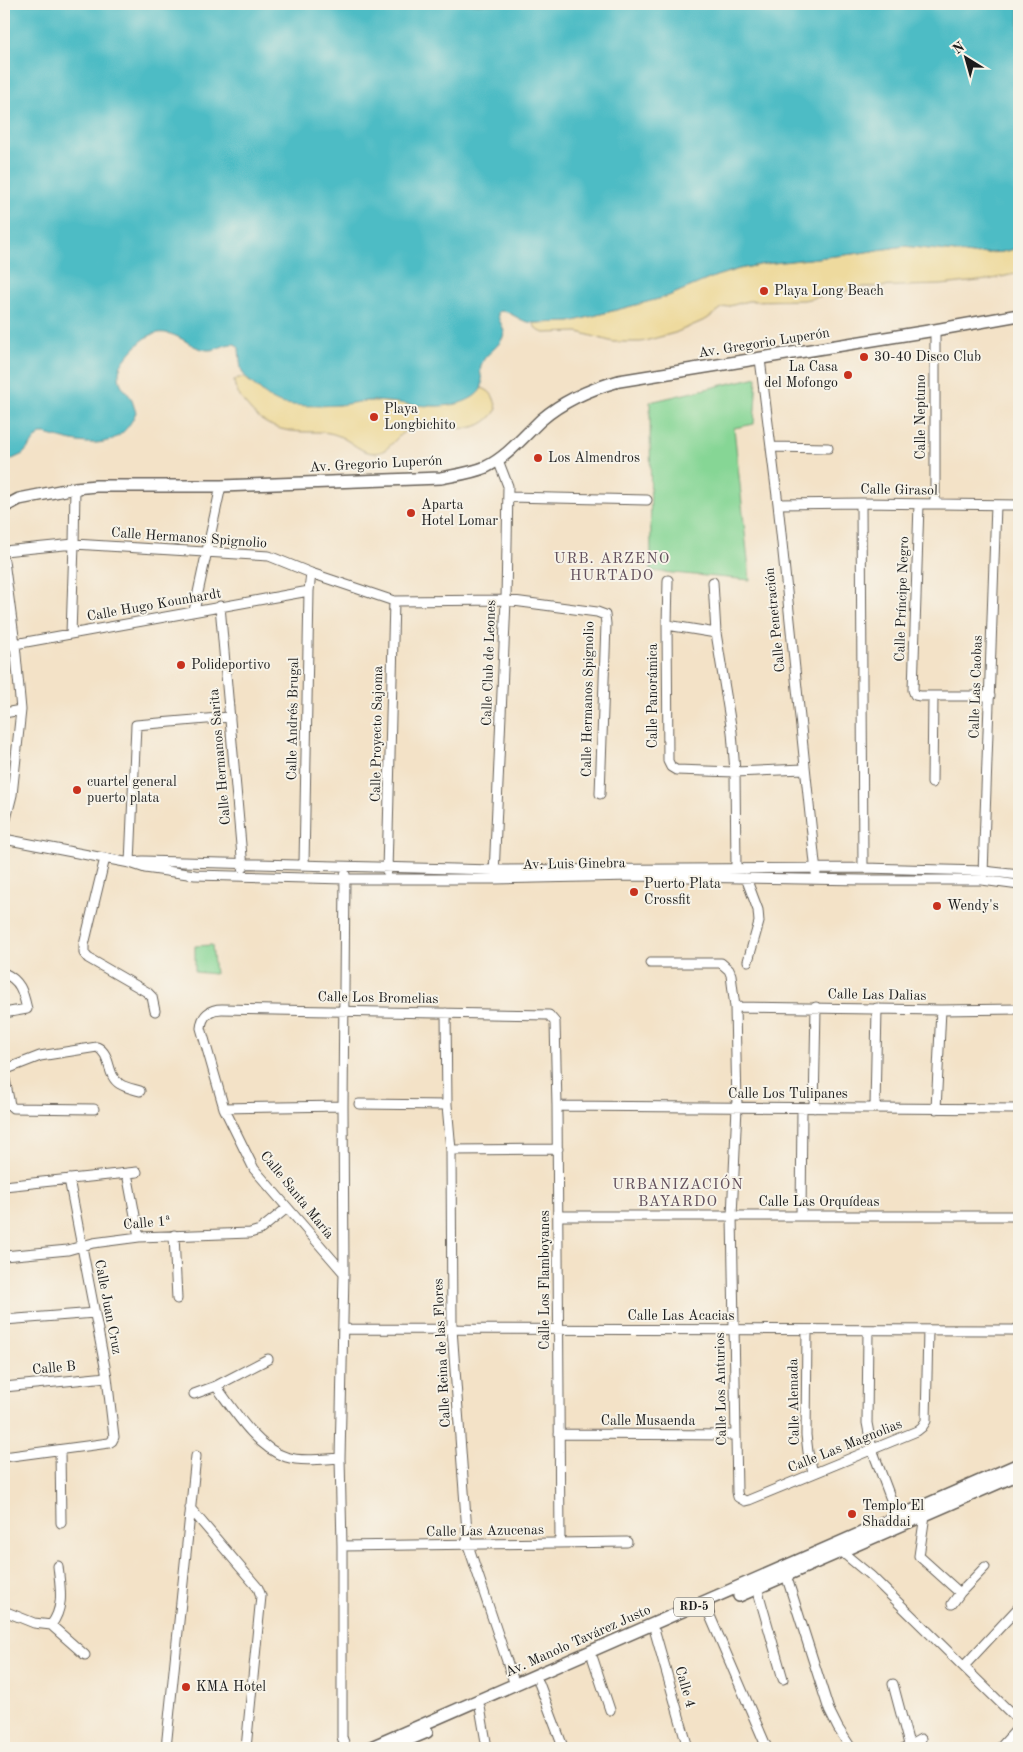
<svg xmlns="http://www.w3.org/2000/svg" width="1023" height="1752" font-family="'Old Standard TT',serif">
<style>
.green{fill:#86d695;stroke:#517958}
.sand{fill:#eeda9e;stroke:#857b5d}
.water{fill:#4ebcc5;stroke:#356c70}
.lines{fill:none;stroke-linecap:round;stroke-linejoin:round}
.minor-casing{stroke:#676158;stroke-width:11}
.major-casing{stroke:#676158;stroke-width:14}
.minor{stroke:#fff;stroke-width:9}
.major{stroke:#fff;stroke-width:11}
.poi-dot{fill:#c8321e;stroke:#f7f3e8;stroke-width:2}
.labels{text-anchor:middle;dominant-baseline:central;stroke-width:4;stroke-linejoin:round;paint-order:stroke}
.shield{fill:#f7f3e8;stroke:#5e5c59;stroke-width:1}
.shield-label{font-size:12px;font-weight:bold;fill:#1c1c1c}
.poi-label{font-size:14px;fill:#1c1c1c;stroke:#f7f3e8;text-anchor:start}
.street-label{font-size:14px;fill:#1c1c1c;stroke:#f7f3e8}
.neighbourhood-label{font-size:15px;letter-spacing:1px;fill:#63505c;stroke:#f7f3e8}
</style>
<rect width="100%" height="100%" fill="#f7f3e8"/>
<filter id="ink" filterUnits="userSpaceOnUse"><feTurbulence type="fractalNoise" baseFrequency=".02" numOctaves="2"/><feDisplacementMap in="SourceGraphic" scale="10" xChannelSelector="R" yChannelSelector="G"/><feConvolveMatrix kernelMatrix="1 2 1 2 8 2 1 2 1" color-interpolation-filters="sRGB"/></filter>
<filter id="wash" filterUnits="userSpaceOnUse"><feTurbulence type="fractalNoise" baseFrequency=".0096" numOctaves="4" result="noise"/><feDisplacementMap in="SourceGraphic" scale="20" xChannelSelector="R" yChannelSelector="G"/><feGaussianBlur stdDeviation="1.12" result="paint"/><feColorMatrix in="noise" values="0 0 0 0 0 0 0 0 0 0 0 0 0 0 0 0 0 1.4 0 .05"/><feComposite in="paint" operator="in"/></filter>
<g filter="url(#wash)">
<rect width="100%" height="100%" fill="#f3e2c7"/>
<!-- green -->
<path class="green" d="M 757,377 L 754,424 L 734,428 L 750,580 L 651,571 L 650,402 Z
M 212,945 L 215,974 L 195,972 L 195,946 Z"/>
<!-- sand -->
<path class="sand" d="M 904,246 L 973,254 L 1002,252 L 1019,248 L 1019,273 L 988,280 L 941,285 L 863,287 L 804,300 L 748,301 L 722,308 L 707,319 L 675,333 L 641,342 L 613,342 L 578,332 L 544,333 L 537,330 L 533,323 L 570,322 L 666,297 L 716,276 L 739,269 L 764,264 L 853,254 Z
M 238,378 L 245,378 L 265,394 L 338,405 L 358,401 L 376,401 L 437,406 L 456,404 L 473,397 L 482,388 C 493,392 494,398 497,409 C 478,440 445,424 417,427 C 397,429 392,452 376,453 C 362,454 351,441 339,436 C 330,432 322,432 313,432 C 285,432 266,429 248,407 C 241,399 235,391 234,381 Z"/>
<!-- water -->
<path class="water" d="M 4,4 L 1019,4 L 1019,248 L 1002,252 L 973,254 L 904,246 L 853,254 L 764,264 L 739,269 L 716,276 L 666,297 L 570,322 L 533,323 L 524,321 L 507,312 L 502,311 L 498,312 C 497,320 504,326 504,333 C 502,347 486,352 482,363 C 476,377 491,385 473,397 C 447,414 405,402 376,401 C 362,400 351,404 338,405 C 324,406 290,407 278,402 C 271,399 264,394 259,389 C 239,373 241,372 239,348 L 235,344 C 225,343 218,350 209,350 C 202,350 193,346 187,342 C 163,327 150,330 131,352 C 126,358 118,366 119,375 C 119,386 126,390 131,398 C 133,402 134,408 136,412 C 119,455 80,444 46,434 L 40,434 L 23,454 L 4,463 Z"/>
</g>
<g filter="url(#ink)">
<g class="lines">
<defs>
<path id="minor" d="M 760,359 L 778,504 L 816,873
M 771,447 L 828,448
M 508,497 L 647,500
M 861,503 L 863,868
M 778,504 L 861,503 L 1019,505
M 919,504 L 913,690 L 915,695 L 920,696 L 990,696
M 935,504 L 935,330
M 4,551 L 74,544 L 269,556 L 311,573 L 394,601 L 506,600 L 597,612 L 605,615 L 606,624 L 600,794
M 4,561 L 15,644 L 21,710 L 12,795 L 4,827
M 668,580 L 667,625 L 668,761 L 671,767 L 676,770 L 735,772 L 804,769
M 713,582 L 716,633 L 732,732 L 735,772 L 736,868
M 220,606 L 243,868
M 194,611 L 221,486
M 667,625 L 716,633
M 71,634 L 74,544 L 75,488
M 4,646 L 309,591
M 4,713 L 21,710
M 932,783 L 933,696
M 4,839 L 130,863 L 145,868 L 195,875 L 345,879 L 495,879 L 632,876 L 863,880 L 982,880 L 1019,885
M 105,858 L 84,945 L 84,953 L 88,958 L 147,992 L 152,997 L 155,1011
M 130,862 L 143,861 L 494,870 L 863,868 L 984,871 L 1019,875
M 130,863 L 136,725 L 230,717
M 304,865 L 309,591 L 311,573
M 387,871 L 394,601
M 345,874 L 343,1106 L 344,1273 L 340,1458 L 342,1546 L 342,1737 L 346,1748
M 983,874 L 996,505
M 494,875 L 506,600 L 508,486 L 498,460
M 746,878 L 758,910 L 759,922 L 748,961
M 650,963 L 721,963 L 729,970 L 731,975 L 735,1007 L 737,1107 L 732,1216 L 737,1492 L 738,1497 L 745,1501 L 749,1500 L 917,1431 L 922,1427 L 926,1421 L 928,1330
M 4,973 C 21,981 23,992 27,1009 L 4,1013
M 735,1007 L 941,1010 L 1019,1009
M 446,1013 L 447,1105 L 451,1150 L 452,1329 L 468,1545 L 515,1685
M 4,1070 L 40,1056 L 97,1047 C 112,1054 106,1076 120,1084 C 126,1088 134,1089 140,1091
M 4,1074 L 10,1105 L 13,1108 L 94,1109
M 359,1104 L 447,1105
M 557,1106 L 1019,1109
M 224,1108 L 343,1106
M 814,1108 L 816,1007
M 875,1108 L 877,1008
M 936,1109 L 941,1010
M 451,1150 L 558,1149
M 127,1173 L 139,1237
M 4,1186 L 137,1172
M 558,1216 L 1019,1216
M 801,1216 L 802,1108
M 174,1235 L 177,1299
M 4,1256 L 68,1250 L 93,1243 L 139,1237 L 250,1233 L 260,1230 L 287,1208
M 344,1273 L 254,1169 L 224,1108 L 201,1028 C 202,1015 210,1009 222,1009 L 549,1015 L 555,1022 L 557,1106 L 560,1543
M 4,1320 L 95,1313
M 344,1329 L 1015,1330 L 1019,1327
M 807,1330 L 806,1435 L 808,1452 L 813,1473
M 868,1330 L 867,1423 L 872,1449 L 898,1518
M 216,1386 C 233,1409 257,1448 286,1457 C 302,1462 323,1459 340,1458
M 4,1387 L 107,1377
M 194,1394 L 216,1386 L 268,1359
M 559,1434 L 736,1435
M 60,1451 L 61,1523
M 4,1457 L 109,1443 L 112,1441 L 114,1437 L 107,1377 L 69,1179
M 190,1508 L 258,1588 L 261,1596 L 246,1748
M 925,1515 L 919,1556 L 960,1593 L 985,1567
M 342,1546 L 627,1542
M 841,1551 L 871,1576 L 1019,1721
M 786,1575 L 829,1710 L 838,1728 L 851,1748
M 757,1588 L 783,1679
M 952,1604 L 960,1593
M 707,1609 L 767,1748
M 4,1611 L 34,1623 L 51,1625 C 65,1607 60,1587 58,1566
M 51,1625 L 85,1655
M 655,1632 L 688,1748
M 593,1659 L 610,1710
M 964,1666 L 1019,1607
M 539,1683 L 563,1747
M 893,1684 L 910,1748
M 480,1707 L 487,1748
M 166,1748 L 196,1456
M 905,1748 L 921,1739
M 1000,1748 L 1019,1727"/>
<path id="major" d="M 4,507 L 19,499 L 75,488 L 96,486 L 221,486 L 441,478 C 456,475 472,473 486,467 C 507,457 524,436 541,420 C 564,400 590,389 619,381 L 935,330 L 1019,315
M 739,1596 L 1019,1474
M 369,1748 L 1019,1464
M 389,1748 L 427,1732"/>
</defs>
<!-- minor casing -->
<use href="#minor" class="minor-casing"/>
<!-- major casing -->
<use href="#major" class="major-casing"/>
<!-- minor -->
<use href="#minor" class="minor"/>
<!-- major -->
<use href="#major" class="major"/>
</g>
</g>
<!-- markers -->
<g class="poi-dot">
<circle cx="764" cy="291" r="5"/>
<circle cx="864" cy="357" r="5"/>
<circle cx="848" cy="375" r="5"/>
<circle cx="374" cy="417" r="5"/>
<circle cx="538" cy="458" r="5"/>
<circle cx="411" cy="513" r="5"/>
<circle cx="181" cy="665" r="5"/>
<circle cx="77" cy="790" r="5"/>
<circle cx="634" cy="892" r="5"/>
<circle cx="937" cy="906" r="5"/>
<circle cx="852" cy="1514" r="5"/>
<circle cx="186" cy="1687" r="5"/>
</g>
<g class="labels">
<!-- shield labels -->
<rect class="shield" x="674" y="1597.5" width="40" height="19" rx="4"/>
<g class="shield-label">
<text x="694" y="1607">RD-5</text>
</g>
<!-- poi labels -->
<g class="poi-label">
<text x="774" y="291">Playa Long Beach</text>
<text x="874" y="357">30-40 Disco Club</text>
<text x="838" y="367" text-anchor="end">La Casa<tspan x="838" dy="16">del Mofongo</tspan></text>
<text x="384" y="409">Playa<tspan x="384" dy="16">Longbichito</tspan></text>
<text x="548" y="458">Los Almendros</text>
<text x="421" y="505">Aparta<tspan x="421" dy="16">Hotel Lomar</tspan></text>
<text x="191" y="665">Polideportivo</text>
<text x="87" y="782">cuartel general<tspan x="87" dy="16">puerto plata</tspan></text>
<text x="644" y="884">Puerto Plata<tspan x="644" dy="16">Crossfit</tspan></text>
<text x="947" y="906">Wendy's</text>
<text x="862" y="1506">Templo El<tspan x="862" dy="16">Shaddai</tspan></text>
<text x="196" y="1687">KMA Hotel</text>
</g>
<!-- street labels -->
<g class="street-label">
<text transform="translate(764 343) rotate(-9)">Av. Gregorio Luperón</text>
<text transform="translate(921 417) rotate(-90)">Calle Neptuno</text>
<text transform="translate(376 464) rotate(-3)">Av. Gregorio Luperón</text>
<text transform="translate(899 490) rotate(1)">Calle Girasol</text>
<text transform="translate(189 538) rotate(4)">Calle Hermanos Spignolio</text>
<text transform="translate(902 599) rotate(-88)">Calle Príncipe Negro</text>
<text transform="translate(154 605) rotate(-10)">Calle Hugo Kounhardt</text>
<text transform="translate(775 620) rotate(-96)">Calle Penetración</text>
<text transform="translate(489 663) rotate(-88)">Calle Club de Leones</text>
<text transform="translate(976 687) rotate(-88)">Calle Las Caobas</text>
<text transform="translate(653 696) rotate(-90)">Calle Panorámica</text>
<text transform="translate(588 699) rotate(-89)">Calle Hermanos Spignolio</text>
<text transform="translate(293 719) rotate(-89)">Calle Andrés Brugal</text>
<text transform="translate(377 734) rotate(-89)">Calle Proyecto Sajoma</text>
<text transform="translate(220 757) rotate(-95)">Calle Hermanos Sarita</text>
<text transform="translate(574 864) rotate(-1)">Av. Luis Ginebra</text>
<text transform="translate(877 995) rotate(1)">Calle Las Dalias</text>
<text transform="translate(378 998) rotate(1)">Calle Los Bromelias</text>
<text x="788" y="1094">Calle Los Tulipanes</text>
<text transform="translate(297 1195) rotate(51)">Calle Santa María</text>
<text x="819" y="1202">Calle Las Orquídeas</text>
<text transform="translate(147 1223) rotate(-5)">Calle 1ª</text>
<text transform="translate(545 1280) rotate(-90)">Calle Los Flamboyanes</text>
<text transform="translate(108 1307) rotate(79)">Calle Juan Cruz</text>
<text x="681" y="1316">Calle Las Acacias</text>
<text transform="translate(442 1353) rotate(-93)">Calle Reina de las Flores</text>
<text transform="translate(54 1368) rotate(-5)">Calle B</text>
<text transform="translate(721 1389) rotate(-91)">Calle Los Anturios</text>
<text transform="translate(794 1402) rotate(-91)">Calle Alemada</text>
<text x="648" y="1421">Calle Musaenda</text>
<text transform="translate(845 1446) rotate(-22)">Calle Las Magnolias</text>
<text transform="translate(485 1531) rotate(-1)">Calle Las Azucenas</text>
<text transform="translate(578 1641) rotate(-24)">Av. Manolo Tavárez Justo</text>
<text transform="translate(685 1687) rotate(74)">Calle 4</text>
</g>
<!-- neighbourhood labels -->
<g class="neighbourhood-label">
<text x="612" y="559">URB. ARZENO<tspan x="612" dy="17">HURTADO</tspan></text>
<text x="678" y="1185">URBANIZACIÓN<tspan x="678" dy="17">BAYARDO</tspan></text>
</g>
</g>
<!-- margin -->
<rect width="1023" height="1752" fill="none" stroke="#f7f3e8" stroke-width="20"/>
<!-- north arrow -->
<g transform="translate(966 58) rotate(323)" stroke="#f7f3e8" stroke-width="4" paint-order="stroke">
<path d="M0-4L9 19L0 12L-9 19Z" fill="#1c1c1c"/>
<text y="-8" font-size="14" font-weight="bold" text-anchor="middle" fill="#1c1c1c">N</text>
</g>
</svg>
